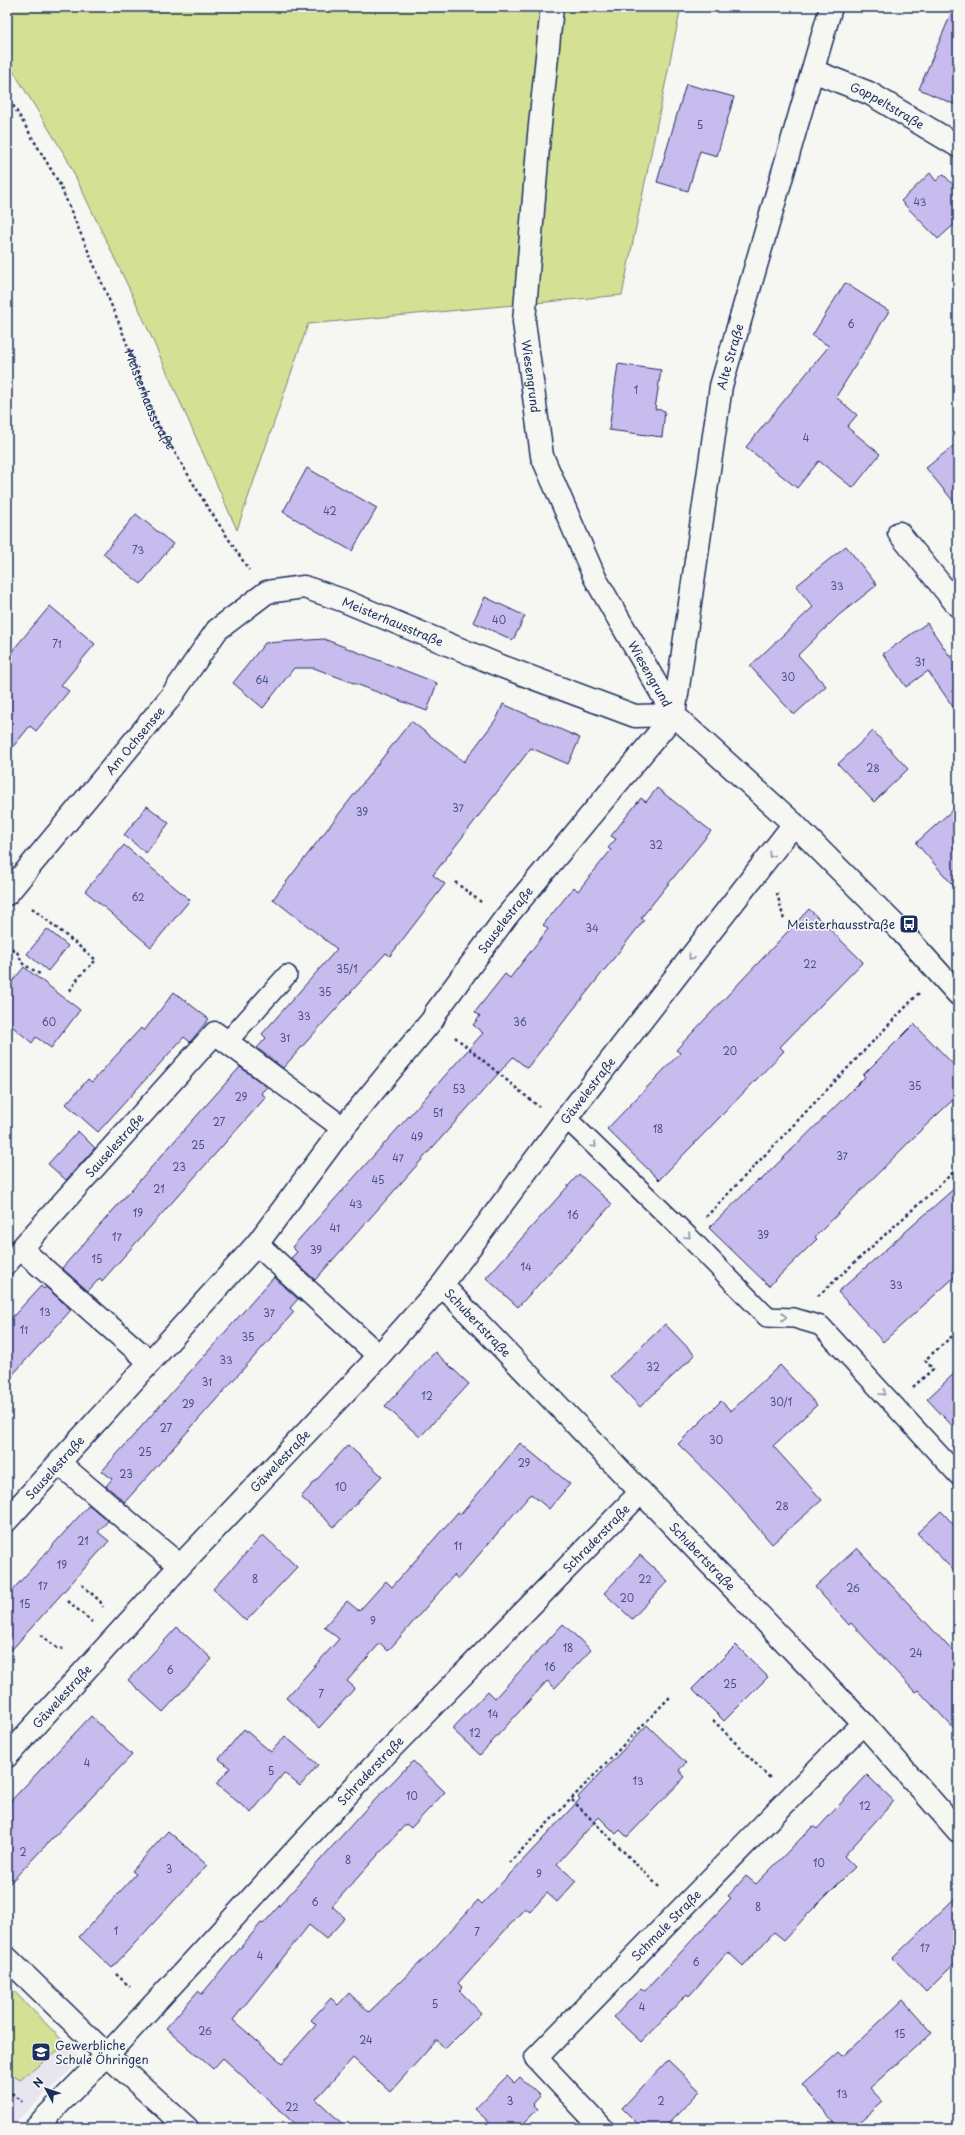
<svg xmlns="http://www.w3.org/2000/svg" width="965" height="2135" font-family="'Playpen Sans',sans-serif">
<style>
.built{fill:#e8e4f0}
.green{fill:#d4e093;stroke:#788878}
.building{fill:#c8bbed;stroke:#1b2f5e}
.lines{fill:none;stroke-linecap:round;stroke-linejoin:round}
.service-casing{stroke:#1b2f5e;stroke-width:22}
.minor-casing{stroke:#1b2f5e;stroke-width:25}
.tertiary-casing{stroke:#1b2f5e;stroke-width:25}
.path{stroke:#1b2f5e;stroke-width:2.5;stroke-dasharray:3 3;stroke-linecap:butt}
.service{stroke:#f6f6f2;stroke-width:19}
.minor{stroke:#f6f6f2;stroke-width:22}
.tertiary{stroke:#f6f6f2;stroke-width:22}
.oneway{stroke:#8892a8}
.labels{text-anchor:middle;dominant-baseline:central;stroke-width:3.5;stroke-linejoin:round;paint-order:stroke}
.number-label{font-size:10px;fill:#465282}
.street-label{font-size:12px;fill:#1b2f5e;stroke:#f6f6f2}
.poi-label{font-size:12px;fill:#1b2f5e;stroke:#f6f6f2;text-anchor:end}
</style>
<rect width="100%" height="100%" fill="#f6f6f2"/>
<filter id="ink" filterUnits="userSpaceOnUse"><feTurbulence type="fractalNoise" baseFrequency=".025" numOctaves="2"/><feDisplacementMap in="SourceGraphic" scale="8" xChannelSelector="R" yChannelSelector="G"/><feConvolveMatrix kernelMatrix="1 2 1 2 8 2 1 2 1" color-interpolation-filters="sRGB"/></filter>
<g filter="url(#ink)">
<!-- built -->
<path class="built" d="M 7,1984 L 82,2059 L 9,2128 L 7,2128 Z"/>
<!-- green -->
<path class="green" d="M 7,7 L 681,7 L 622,295 L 308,324 L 237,530 L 139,309 L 66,157 L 7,61 Z
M 7,1984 L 66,2044 L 20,2080 L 7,2071 Z"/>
<!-- building -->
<path class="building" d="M 954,7 L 958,7 L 958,106 L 919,89 Z
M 686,84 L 734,97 L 717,156 L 700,151 L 688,191 L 657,182 Z
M 930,173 L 936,181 L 943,174 L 958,190 L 958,221 L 938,239 L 901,201 Z
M 845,283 L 889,311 L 836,397 L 857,415 L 847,427 L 880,454 L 853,488 L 819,461 L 797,488 L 746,447 L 829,346 L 812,336 Z
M 618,364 L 661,370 L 655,409 L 665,411 L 662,437 L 609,430 Z
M 958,442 L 958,507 L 926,468 Z
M 307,468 L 377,508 L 352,551 L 283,512 Z
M 136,514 L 173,544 L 141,584 L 103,554 Z
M 846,546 L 877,585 L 839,615 L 798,655 L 826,686 L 794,715 L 750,666 L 813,607 L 796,586 Z
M 485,597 L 525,616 L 513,640 L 473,622 Z
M 50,606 L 95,644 L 61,685 L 69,691 L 36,731 L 30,726 L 7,754 L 7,657 Z
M 927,623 L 958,668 L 958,714 L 928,671 L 906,687 L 883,654 Z
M 324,639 L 437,683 L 427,711 L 314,668 L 294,668 L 263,708 L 233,683 L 265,643 Z
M 503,704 L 580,738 L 568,764 L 531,748 L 433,875 L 445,884 L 390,956 L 386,953 L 283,1068 L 257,1048 L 266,1038 L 262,1034 L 337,949 L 273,899 L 411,721 L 464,762 L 497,718 Z
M 873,731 L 908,769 L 874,802 L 838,764 Z
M 657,788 L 711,831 L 641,918 L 644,920 L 527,1068 L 513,1057 L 315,1280 L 291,1258 L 297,1252 L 292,1247 L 483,1033 L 473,1025 L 480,1016 L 475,1012 L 505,974 L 510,978 L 548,929 L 543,925 L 574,887 L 578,891 L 611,850 L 608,848 L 616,839 L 611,836 L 641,798 L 646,802 Z
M 958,805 L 958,891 L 916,843 Z
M 147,806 L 169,823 L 146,853 L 124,835 Z
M 124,845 L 190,900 L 151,947 L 85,891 Z
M 809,909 L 863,962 L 780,1047 L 784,1051 L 659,1180 L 607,1129 L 680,1053 L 676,1050 Z
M 47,929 L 68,946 L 48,971 L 27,954 Z
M 24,967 L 80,1010 L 51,1048 L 36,1037 L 32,1043 L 7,1022 L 7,988 Z
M 174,992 L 209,1019 L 190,1042 L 184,1037 L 98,1132 L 66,1104 L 88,1079 L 92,1082 L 141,1028 L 144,1031 Z
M 914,1024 L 958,1069 L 958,1095 L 919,1132 L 815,1237 L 817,1239 L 769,1286 L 709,1228 L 758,1180 L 760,1181 L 865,1077 L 863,1075 Z
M 240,1067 L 267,1087 L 261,1093 L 266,1097 L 102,1281 L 100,1278 L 88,1291 L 62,1268 Z
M 78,1131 L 95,1148 L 66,1180 L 48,1164 Z
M 579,1174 L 612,1204 L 518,1307 L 486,1278 Z
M 958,1185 L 958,1274 L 883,1342 L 838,1292 Z
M 274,1277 L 298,1299 L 290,1308 L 294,1312 L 125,1502 L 106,1486 L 112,1479 L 102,1471 Z
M 41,1286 L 44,1289 L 46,1287 L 71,1310 L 7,1381 L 7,1323 Z
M 665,1324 L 695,1355 L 640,1407 L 611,1376 Z
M 435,1352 L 469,1384 L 420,1437 L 385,1406 Z
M 780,1365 L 817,1405 L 773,1446 L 822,1500 L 772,1544 L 727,1492 L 678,1444 L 721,1401 L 731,1411 Z
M 958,1370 L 958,1432 L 927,1399 Z
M 520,1443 L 570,1484 L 549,1509 L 531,1494 L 458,1579 L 454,1575 L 388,1651 L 380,1643 L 347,1681 L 355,1688 L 319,1728 L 286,1698 L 339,1639 L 324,1627 L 347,1601 L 359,1611 L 386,1581 L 392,1587 L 458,1512 L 461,1514 Z
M 348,1445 L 382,1476 L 334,1527 L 301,1497 Z
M 89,1505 L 108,1521 L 98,1532 L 109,1541 L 7,1655 L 7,1596 Z
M 941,1511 L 958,1529 L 958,1575 L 917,1533 Z
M 263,1535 L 297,1567 L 246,1621 L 213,1589 Z
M 857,1548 L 958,1657 L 958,1733 L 918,1690 L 915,1692 L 851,1623 L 849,1625 L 815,1587 Z
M 640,1555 L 668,1581 L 632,1619 L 604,1593 Z
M 563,1624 L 591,1650 L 555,1688 L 547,1681 L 480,1755 L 452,1729 L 488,1691 L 495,1698 Z
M 177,1627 L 212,1659 L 163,1712 L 128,1680 Z
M 736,1645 L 768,1677 L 724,1721 L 692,1689 Z
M 91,1716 L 132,1755 L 7,1886 L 7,1805 Z
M 647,1725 L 686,1763 L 679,1770 L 685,1777 L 627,1837 L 620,1830 L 616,1834 L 599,1817 L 557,1864 L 576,1881 L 557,1902 L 547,1893 L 530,1912 L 525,1908 L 458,1983 L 463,1988 L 460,1991 L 481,2013 L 445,2049 L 437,2040 L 390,2092 L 353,2058 L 316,2099 L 347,2128 L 299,2128 L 223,2058 L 213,2069 L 166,2028 L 198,1991 L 202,1994 L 261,1923 L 263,1924 L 363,1812 L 413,1761 L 445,1792 L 411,1828 L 406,1824 L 332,1906 L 345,1918 L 326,1939 L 309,1925 L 233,2020 L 282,2063 L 316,2025 L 311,2020 L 331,1998 L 338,2005 L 349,1993 L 369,2012 L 431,1952 L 478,1900 L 482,1904 L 580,1799 L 578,1797 Z
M 244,1729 L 271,1752 L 285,1736 L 318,1765 L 300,1786 L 284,1773 L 251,1813 L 216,1784 L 230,1768 L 219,1759 Z
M 867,1775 L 894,1801 L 844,1856 L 855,1867 L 806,1916 L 784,1940 L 774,1932 L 743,1966 L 728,1952 L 689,1996 L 687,1994 L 641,2042 L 614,2017 L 641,1988 L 645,1991 L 731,1898 L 728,1896 L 746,1876 L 756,1884 L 813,1826 L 817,1829 Z
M 168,1831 L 207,1865 L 112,1968 L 79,1937 L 136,1874 L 132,1871 Z
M 958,1895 L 958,1960 L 926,1992 L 893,1958 Z
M 903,2000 L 932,2032 L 870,2088 L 883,2102 L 853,2128 L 839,2128 L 802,2085 L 839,2052 L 843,2056 Z
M 668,2060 L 700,2091 L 664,2128 L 642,2128 L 622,2108 Z
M 507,2076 L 514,2083 L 520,2077 L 540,2096 L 533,2104 L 538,2109 L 519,2128 L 495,2128 L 475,2109 Z"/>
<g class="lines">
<defs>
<path id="service" d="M 227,1042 L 287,975
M 566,1118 L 688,1236 L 767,1317 L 794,1318 L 821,1326 L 958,1475
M 7,1265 L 21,1249"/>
<g id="minor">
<path id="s2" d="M 813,71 L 869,93 L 958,146"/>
<path d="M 899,533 L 958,606"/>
<path id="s3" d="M 674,715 L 721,386 L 831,7"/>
<path id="s4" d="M 7,894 L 170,698 L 217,630 L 267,592 L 304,587 L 342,600 L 498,665 L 635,716 L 674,715"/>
<path d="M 257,1244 L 379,1356"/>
<path id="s5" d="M 442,1285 L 863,1723 L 958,1831"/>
<path id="s6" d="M 150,1362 L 21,1249 L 215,1033 L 343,1128"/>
<path d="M 59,1463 L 180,1566"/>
<path id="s7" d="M 7,1520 L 257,1244 L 343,1128 L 433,1019 L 436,1012 L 506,917 L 674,715"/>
<path id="s8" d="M 7,1756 L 180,1566 L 379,1356 L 442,1285 L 566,1118 L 794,824"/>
<path d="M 7,1958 L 107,2055 L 187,2128"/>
<path id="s9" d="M 35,2128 L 107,2055 L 367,1773 L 641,1492"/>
<path id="s10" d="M 602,2128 L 536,2058 L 863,1723"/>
</g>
<g id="tertiary">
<path id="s11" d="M 552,7 L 539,135 L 524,322 L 542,456 L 595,578 L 674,715 L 794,824 L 902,932 L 958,994"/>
</g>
</defs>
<!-- service casing -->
<use href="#service" class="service-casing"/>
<!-- minor casing -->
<use href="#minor" class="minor-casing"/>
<!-- tertiary casing -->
<use href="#tertiary" class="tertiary-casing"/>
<!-- path -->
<g class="path">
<path id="s1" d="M 7,95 L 59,183 L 119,323 L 156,421 L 205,503 L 249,570"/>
<path d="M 455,882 L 481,902"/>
<path d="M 777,893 L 784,920"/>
<path d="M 32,908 L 96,960 L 79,977 L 69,992"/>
<path d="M 7,945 L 17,952 L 23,964 L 40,974"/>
<path d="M 455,1037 L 539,1107"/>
<path d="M 706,1217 L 919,993"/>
<path d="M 818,1296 L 958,1168"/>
<path d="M 913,1387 L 933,1369 L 925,1360 L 958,1331"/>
<path d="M 82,1585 L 100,1601 L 103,1607"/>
<path d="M 68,1601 L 92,1622"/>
<path d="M 41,1635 L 57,1648 L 64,1649"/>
<path d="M 713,1720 L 770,1778"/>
<path d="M 572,1800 L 661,1889"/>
<path d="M 509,1863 L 670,1697"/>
<path d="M 116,1974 L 130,1987"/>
<path d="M 7,2089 L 22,2102"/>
</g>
<!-- service -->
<use href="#service" class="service"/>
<!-- minor -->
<use href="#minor" class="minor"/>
<!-- tertiary -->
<use href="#tertiary" class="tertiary"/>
</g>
<!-- one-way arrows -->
<defs><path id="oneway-chevron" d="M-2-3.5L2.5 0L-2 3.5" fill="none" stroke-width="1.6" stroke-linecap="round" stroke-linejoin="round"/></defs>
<g class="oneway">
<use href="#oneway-chevron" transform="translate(771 855) rotate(128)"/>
<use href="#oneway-chevron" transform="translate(691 957) rotate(128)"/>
<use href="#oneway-chevron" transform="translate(594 1145) rotate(44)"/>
<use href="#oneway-chevron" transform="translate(688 1236) rotate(45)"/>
<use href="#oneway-chevron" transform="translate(784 1317) rotate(2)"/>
<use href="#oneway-chevron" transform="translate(883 1393) rotate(47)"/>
</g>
</g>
<!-- icons -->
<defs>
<symbol id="bus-square" viewBox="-11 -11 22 22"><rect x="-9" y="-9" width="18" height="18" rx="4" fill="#1b2f5e" stroke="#f6f6f2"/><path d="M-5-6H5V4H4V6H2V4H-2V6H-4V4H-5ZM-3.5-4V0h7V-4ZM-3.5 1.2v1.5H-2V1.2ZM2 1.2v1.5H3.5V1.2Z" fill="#fff"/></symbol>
<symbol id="school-square" viewBox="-11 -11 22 22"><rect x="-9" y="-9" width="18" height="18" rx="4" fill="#1b2f5e" stroke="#f6f6f2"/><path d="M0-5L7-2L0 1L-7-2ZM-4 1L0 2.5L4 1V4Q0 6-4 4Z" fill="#fff"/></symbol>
</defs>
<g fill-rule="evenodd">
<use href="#bus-square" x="898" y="913" width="22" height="22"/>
<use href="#school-square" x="30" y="2041" width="22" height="22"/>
</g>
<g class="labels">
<!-- number labels -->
<g class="number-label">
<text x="700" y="124">5</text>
<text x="920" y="201">43</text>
<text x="851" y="323">6</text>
<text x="636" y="389">1</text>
<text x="806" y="437">4</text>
<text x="330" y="510">42</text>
<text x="138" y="549">73</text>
<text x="837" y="585">33</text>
<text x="499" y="619">40</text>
<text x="57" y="643">71</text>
<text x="920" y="661">31</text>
<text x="788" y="676">30</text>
<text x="262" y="679">64</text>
<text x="873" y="767">28</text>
<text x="458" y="807">37</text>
<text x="362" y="811">39</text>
<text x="656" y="844">32</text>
<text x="138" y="896">62</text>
<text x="592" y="927">34</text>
<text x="810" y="963">22</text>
<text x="347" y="968">35/1</text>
<text x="325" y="991">35</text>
<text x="304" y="1015">33</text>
<text x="49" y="1021">60</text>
<text x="520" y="1021">36</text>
<text x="285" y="1037">31</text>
<text x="730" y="1050">20</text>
<text x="915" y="1085">35</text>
<text x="459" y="1088">53</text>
<text x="241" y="1096">29</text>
<text x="438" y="1112">51</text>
<text x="219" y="1121">27</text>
<text x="658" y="1128">18</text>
<text x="417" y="1136">49</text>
<text x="198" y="1144">25</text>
<text x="842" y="1155">37</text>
<text x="398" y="1157">47</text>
<text x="179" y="1166">23</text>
<text x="378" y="1179">45</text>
<text x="159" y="1188">21</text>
<text x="356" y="1203">43</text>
<text x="138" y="1212">19</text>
<text x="573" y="1214">16</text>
<text x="335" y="1227">41</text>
<text x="763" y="1234">39</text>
<text x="117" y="1236">17</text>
<text x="316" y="1249">39</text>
<text x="97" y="1258">15</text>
<text x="526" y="1266">14</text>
<text x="896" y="1284">33</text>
<text x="45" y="1311">13</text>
<text x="269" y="1312">37</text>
<text x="24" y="1329">11</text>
<text x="248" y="1336">35</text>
<text x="226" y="1359">33</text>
<text x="653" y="1366">32</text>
<text x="207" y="1381">31</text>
<text x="427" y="1395">12</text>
<text x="781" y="1401">30/1</text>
<text x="188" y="1403">29</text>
<text x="166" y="1427">27</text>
<text x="716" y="1439">30</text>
<text x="145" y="1451">25</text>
<text x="524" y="1462">29</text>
<text x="126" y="1473">23</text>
<text x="341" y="1486">10</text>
<text x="782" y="1505">28</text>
<text x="83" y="1540">21</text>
<text x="458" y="1545">11</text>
<text x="62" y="1564">19</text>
<text x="255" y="1578">8</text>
<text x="645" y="1578">22</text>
<text x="43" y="1585">17</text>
<text x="853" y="1587">26</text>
<text x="627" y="1597">20</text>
<text x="25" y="1603">15</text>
<text x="373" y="1620">9</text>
<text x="568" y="1647">18</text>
<text x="916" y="1652">24</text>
<text x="550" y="1666">16</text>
<text x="170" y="1669">6</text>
<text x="730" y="1683">25</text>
<text x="321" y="1693">7</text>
<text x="493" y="1713">14</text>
<text x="475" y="1732">12</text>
<text x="87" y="1762">4</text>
<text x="271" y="1770">5</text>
<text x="638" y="1780">13</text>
<text x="412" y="1795">10</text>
<text x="865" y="1805">12</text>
<text x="23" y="1851">2</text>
<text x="348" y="1859">8</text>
<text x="819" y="1862">10</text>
<text x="169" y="1868">3</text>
<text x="539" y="1873">9</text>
<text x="315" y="1901">6</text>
<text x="758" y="1906">8</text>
<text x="116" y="1930">1</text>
<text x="477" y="1931">7</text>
<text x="925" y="1947">17</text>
<text x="260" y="1955">4</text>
<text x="696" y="1961">6</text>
<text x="435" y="2003">5</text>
<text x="642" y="2006">4</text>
<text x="205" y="2030">26</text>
<text x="900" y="2033">15</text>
<text x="366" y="2039">24</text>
<text x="842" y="2093">13</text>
<text x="510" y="2100">3</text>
<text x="661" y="2100">2</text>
<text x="292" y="2106">22</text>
</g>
<!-- street labels -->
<g class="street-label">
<text stroke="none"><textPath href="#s2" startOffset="82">Goppeltstraße</textPath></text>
<text stroke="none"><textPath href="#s3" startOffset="363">Alte Straße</textPath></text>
<text stroke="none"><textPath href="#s11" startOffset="371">Wiesengrund</textPath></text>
<text stroke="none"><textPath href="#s1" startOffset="337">Meisterhausstraße</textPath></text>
<text stroke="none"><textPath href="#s4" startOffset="533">Meisterhausstraße</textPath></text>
<text stroke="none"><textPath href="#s11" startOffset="695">Wiesengrund</textPath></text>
<text stroke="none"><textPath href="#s4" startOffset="200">Am Ochsensee</textPath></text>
<text stroke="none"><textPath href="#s7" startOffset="781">Sauselestraße</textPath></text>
<text stroke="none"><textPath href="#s8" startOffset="884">Gäwelestraße</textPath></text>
<text stroke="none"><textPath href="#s6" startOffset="311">Sauselestraße</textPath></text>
<text stroke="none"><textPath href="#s5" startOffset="52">Schubertstraße</textPath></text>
<text stroke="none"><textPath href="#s8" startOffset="402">Gäwelestraße</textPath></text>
<text stroke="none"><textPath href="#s7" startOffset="71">Sauselestraße</textPath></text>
<text stroke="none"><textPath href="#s9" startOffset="814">Schraderstraße</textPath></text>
<text stroke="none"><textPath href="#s5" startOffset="376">Schubertstraße</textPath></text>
<text stroke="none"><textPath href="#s8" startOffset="81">Gäwelestraße</textPath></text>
<text stroke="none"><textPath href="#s9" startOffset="490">Schraderstraße</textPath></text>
<text stroke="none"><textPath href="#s10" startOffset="282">Schmale Straße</textPath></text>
</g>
<!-- poi labels -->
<g class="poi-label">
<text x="895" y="924">Meisterhausstraße</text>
<text x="55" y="2045" text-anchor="start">Gewerbliche<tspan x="55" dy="14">Schule Öhringen</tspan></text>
</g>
</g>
<!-- margin -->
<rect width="965" height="2135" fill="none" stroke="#f6f6f2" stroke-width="24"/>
<rect x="12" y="12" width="941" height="2111" fill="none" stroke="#1b2f5e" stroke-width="1.5" filter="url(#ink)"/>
<!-- north arrow -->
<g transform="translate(46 2089) rotate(310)" stroke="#f6f6f2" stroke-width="3" paint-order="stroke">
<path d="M0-3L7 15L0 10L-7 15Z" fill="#1b2f5e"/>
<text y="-6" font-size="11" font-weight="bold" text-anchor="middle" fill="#1b2f5e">N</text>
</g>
</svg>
